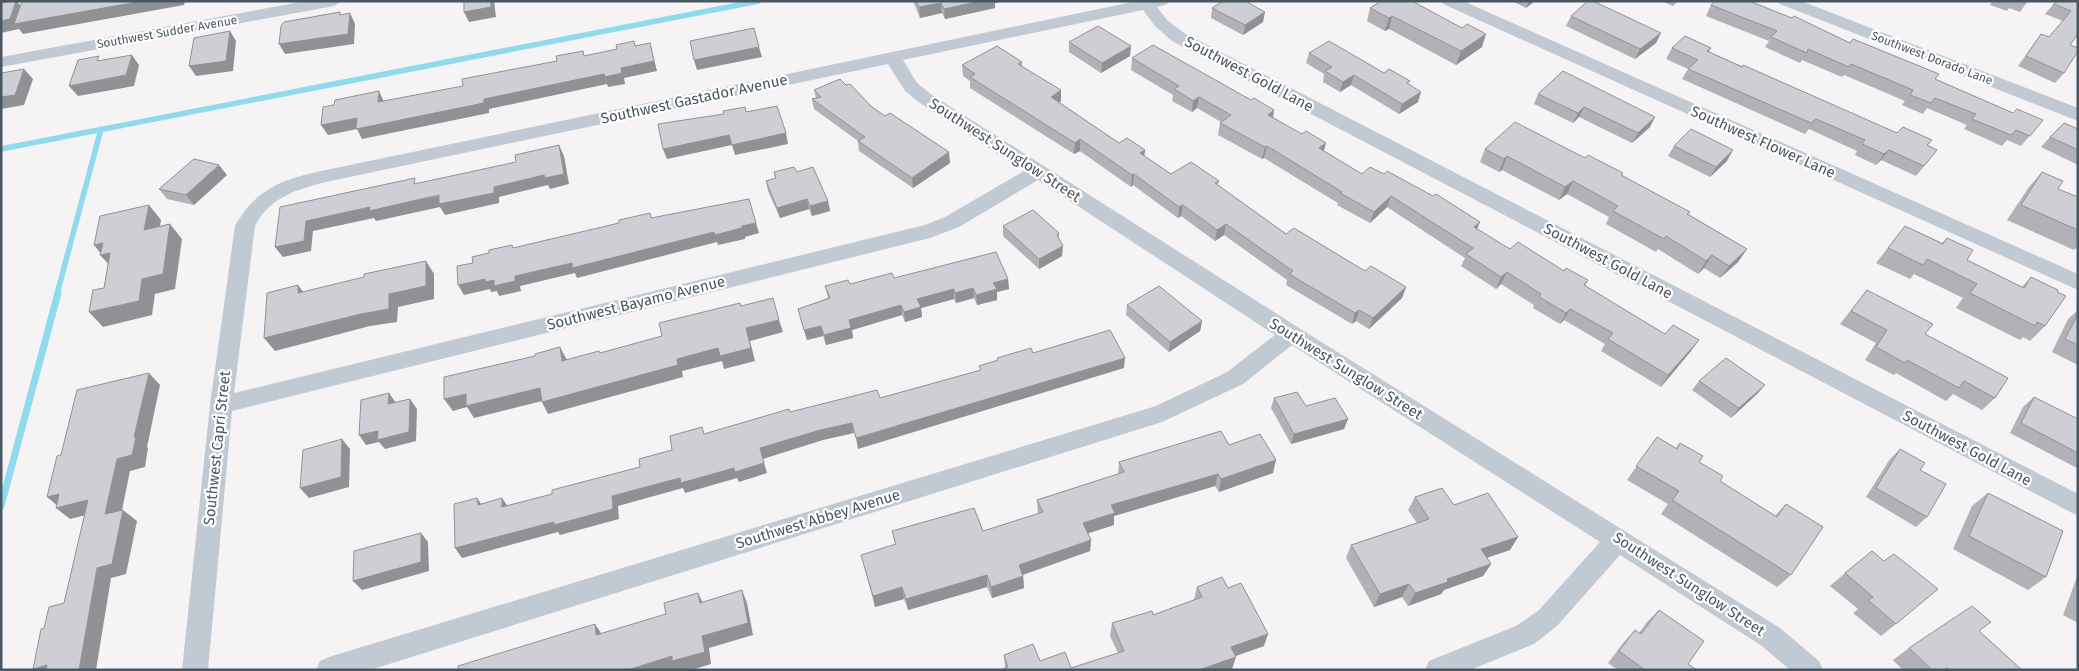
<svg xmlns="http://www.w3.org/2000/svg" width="2079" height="671" font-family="'Fira Sans',sans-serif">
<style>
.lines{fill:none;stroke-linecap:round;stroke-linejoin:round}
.stream-far1{stroke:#90daee;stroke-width:5.5}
.stream{stroke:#90daee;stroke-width:7}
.street{fill:#c1cad2;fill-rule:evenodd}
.wall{fill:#b0b2b7}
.shaded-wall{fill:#909195}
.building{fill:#cdcfd5;stroke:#909195}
.labels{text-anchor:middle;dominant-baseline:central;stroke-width:4.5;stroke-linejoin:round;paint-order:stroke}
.far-street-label{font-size:12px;fill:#4a5661;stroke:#fff}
.street-label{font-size:15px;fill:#4a5661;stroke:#fff}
</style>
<rect width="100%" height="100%" fill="#f5f3f3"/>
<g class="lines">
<!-- stream-far1 -->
<path class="stream-far1" d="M 1,149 L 759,1
M 57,294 L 101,129"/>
<!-- stream -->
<path class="stream" d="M 1,506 L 58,293"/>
<!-- street -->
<path class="street" d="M 306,1 L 342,1 L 334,6 L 1,67 L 1,57 Z
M 1137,1 L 1169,1 L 1167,4 L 1157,7 L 1167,20 L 1184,33 L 2078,494 L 2078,516 L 1172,41 L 1155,26 L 1143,10 L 903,60 L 917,83 L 932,95 L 1299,328 L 1780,628 L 1819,661 L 1823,670 L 1790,670 L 1762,646 L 1620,555 L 1557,626 L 1534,644 L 1470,670 L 1425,670 L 1429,661 L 1516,626 L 1539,610 L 1600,542 L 1292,345 L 1243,384 L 1162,422 L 370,670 L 316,670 L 320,661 L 329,657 L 1156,406 L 1227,372 L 1275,335 L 1038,180 L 959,227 L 930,238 L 232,411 L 208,670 L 182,670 L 210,405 L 235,226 C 257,187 284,179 326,170 ZM 888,64 L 905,91 L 920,103 L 1024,171 L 945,217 L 925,225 L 234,393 L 255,226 C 269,198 297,189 326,182 Z
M 1441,1 L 1463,1 L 2078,274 L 2078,290 L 1443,4 Z
M 1778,1 L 1801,1 L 2078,108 L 2078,121 L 1780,4 Z"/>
</g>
<!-- wall -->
<path class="wall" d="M 913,1 L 1002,1 L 995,3 L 995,8 L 945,19 L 942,13 L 920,18 Z
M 1512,1 L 1535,1 L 1526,8 Z
M 1662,1 L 1678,1 L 1673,6 Z
M 1990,1 L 2028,1 L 2020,12 L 2009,8 L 2007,11 L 1990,5 L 1992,2 Z
M 2056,1 L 2078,1 L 2064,73 L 2055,83 L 2018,66 L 2041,34 L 2049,37 L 2063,21 L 2045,14 Z
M 1711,5 L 1850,43 L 1935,79 L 2013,113 L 2043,120 L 2021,146 L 2007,140 L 2002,146 L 1964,129 L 1967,125 L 1927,108 L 1923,114 L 1902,105 L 1905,101 L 1844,75 L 1842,77 L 1802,60 L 1800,63 L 1765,47 L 1769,41 L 1706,16 Z
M 1212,8 L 1263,22 L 1243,35 L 1211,18 Z
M 1370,8 L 1482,47 L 1456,65 L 1389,29 L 1385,31 L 1367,21 Z
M 1571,16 L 1656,43 L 1635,59 L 1566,26 Z
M 1069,42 L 1130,56 L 1101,73 L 1069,52 Z
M 1672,48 L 1711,48 L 1709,52 L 1897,133 L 1932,140 L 1928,145 L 1929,160 L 1916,176 L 1881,160 L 1876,165 L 1855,155 L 1857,151 L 1809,129 L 1805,134 L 1682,79 L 1688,69 L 1666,59 Z
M 1309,53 L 1384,73 L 1409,84 L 1418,102 L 1399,114 L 1351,85 L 1340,92 L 1323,82 L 1324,74 L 1306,63 Z
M 1132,58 L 1251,100 L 1274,110 L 1273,117 L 1324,151 L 1362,174 L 1477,229 L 1510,249 L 1588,280 L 1585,286 L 1691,351 L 1661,387 L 1601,351 L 1605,344 L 1564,320 L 1560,324 L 1533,308 L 1534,305 L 1501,284 L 1496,289 L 1461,266 L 1465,258 L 1387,207 L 1370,223 L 1337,205 L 1338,203 L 1264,158 L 1262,159 L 1218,135 L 1220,123 L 1221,122 L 1197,108 L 1192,112 L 1172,101 L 1173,95 L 1131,70 Z
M 1022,62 L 1022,66 L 1061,101 L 1059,102 L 1119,143 L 1145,157 L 1171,174 L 1219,181 L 1218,185 L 1286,234 L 1365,271 L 1406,287 L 1402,298 L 1369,329 L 1356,321 L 1352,324 L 1286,285 L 1287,280 L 1224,235 L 1215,241 L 1181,216 L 1178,218 L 1133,185 L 1131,187 L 1080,151 L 1074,154 L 970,88 L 970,81 L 963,76 L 962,65 Z
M 1563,71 L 1650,127 L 1632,143 L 1579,117 L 1573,123 L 1534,104 L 1538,94 Z
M 846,85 L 872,107 L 950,163 L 913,188 L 859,151 L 858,141 L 814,109 L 812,99 L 816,98 L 814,90 Z
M 2078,129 L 2078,165 L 2041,147 L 2050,137 Z
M 1674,146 L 1727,161 L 1710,177 L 1668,156 Z
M 1485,149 L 1585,158 L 1623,173 L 1622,175 L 1747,249 L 1738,262 L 1720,278 L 1704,268 L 1698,274 L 1658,249 L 1656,252 L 1606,224 L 1609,217 L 1567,194 L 1559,200 L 1502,170 L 1499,172 L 1480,162 Z
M 774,172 L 797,172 L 828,201 L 830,211 L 812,216 L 809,209 L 780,218 L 768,191 L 766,181 L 775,178 Z
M 2042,172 L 2058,189 L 2078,197 L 2078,246 L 2074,250 L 2007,220 L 2029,187 Z
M 227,175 L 194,205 L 167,199 L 159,189 Z
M 1003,226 L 1059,233 L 1059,238 L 1062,256 L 1039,269 L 1003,236 Z
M 1905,226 L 1942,243 L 1947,238 L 1967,260 L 2022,287 L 2031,277 L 2045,326 L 2030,341 L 2023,337 L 2020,340 L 1956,308 L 1963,298 L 1914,274 L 1910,279 L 1876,263 Z
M 894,278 L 1008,279 L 1009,289 L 997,292 L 997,300 L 977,305 L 974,298 L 956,303 L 954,299 L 921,308 L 922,317 L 905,322 L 902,315 L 852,330 L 853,338 L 826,345 L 823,336 L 807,340 L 798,309 L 828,298 L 825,286 L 850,284 Z
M 1867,290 L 1925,334 L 1995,398 L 1982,410 L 1953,394 L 1946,401 L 1896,373 L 1894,375 L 1865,360 L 1876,343 L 1840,324 Z
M 1127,305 L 1202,321 L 1200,331 L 1169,352 L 1126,315 Z
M 2078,310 L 2078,365 L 2052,352 L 2068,319 Z
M 1699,381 L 1765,385 L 1757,394 L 1731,418 L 1692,390 Z
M 2034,397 L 2078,419 L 2077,468 L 2010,433 L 2023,407 Z
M 1274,398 L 1306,406 L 1348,419 L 1344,429 L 1291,444 L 1271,408 Z
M 1657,437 L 1676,448 L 1680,443 L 1699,462 L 1720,481 L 1775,516 L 1786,504 L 1791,575 L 1777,587 L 1661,514 L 1668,504 L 1627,480 Z
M 1229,445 L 1273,473 L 1219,492 L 1215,486 L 1114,516 L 1114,525 L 1088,533 L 1091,540 L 1090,551 L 1023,575 L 1024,588 L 992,598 L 987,587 L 908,610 L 904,599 L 875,607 L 864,566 L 895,544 L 892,531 L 983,531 L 1038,514 L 1037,500 L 1118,474 L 1119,462 Z
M 1900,449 L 1920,470 L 1927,517 L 1916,527 L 1866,497 L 1890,459 Z
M 1988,493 L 2046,577 L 2028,590 L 1953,549 L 1972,506 Z
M 1415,497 L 1454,505 L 1518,537 L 1510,550 L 1487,558 L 1491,564 L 1483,576 L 1444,590 L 1441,594 L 1408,606 L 1402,597 L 1374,607 L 1346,558 L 1351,545 L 1417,523 L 1408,510 Z
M 1872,551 L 1896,624 L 1881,636 L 1853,613 L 1858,609 L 1830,586 L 1845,573 Z
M 2078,574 L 2078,623 L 2063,615 Z
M 1197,587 L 1228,588 L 1264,646 L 1235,656 L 1232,669 L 1229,670 L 1001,670 L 1005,668 L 1004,655 L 1071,668 L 1118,653 L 1110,636 L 1112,623 L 1153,615 L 1194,600 Z
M 1659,610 L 1688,664 L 1697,670 L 1618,670 L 1608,663 L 1624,642 L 1635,630 L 1639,633 L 1647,622 Z
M 1979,631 L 2022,670 L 1903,670 L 1893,660 L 1909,648 Z"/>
<!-- shaded-wall -->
<path class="shaded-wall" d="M 16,1 L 17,1 L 24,11 L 143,1 L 185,1 L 184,5 L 23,34 L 19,29 L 1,33 L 1,21 Z
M 491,1 L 494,1 L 496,17 L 469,22 L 464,12 Z
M 981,1 L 1002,1 L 995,3 L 995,8 L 945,19 L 944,9 Z
M 1529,1 L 1535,1 L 1526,8 Z
M 941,3 L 942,13 L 920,18 L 919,7 Z
M 1265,12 L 1263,22 L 1243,35 L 1245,25 Z
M 350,13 L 355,24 L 354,44 L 285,54 L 279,44 Z
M 1392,16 L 1389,29 L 1385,31 L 1389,18 Z
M 230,31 L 236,41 L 233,71 L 196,76 L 189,66 Z
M 1661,33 L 1656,43 L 1635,59 L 1640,49 Z
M 1486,34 L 1482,47 L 1456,65 L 1461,51 Z
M 650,43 L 657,71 L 624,78 L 625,84 L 608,87 L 607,84 L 489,109 L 489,113 L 362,139 L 357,129 L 328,135 L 321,125 L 357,118 L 484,99 L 621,68 Z
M 1131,46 L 1130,56 L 1101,73 L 1102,63 Z
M 759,47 L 762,57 L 697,70 L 694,60 Z
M 132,55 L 139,65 L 134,86 L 78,96 L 69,86 Z
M 24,69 L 33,79 L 24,105 L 1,109 L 1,97 Z
M 1354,75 L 1351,85 L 1340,92 L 1343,82 Z
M 1061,90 L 1061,101 L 1050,108 L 1051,97 Z
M 379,91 L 384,102 L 378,102 Z
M 1421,92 L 1418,102 L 1399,114 L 1402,104 Z
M 1199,97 L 1197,108 L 1192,112 L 1193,101 Z
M 1584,107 L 1579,117 L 1573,123 L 1578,113 Z
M 1274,110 L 1272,122 L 1268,115 Z
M 1655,117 L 1650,127 L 1632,143 L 1638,133 Z
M 786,133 L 788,144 L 735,155 L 732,145 L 667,159 L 663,149 L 729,135 Z
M 1080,139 L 1080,151 L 1074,154 L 1075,143 Z
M 1326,143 L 1323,154 L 1319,148 Z
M 559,145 L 564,156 L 569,184 L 550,189 L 548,185 L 499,197 L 499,203 L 445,215 L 440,207 L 376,221 L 374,218 L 313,231 L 311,251 L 283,257 L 275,247 L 306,221 L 370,207 L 494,187 Z
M 1267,146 L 1264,158 L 1262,159 L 1265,147 Z
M 1145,150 L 1144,161 L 1140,153 Z
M 1733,150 L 1727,161 L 1710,177 L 1716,167 Z
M 1889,150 L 1881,160 L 1876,165 L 1884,154 Z
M 949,152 L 950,163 L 913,188 L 912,178 Z
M 1507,156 L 1502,170 L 1499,172 L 1504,159 Z
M 219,165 L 227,175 L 194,205 L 186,195 Z
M 1134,174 L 1133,185 L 1131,187 L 1132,175 Z
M 1573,181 L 1567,194 L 1559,200 L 1565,187 Z
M 1391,196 L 1387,207 L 1370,223 L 1374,212 Z
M 807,199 L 809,209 L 780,218 L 777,208 Z
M 828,201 L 830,211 L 812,216 L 810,206 Z
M 149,205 L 161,220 L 157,245 L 144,230 Z
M 1183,205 L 1181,216 L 1178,218 L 1179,207 Z
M 1480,222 L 1475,234 L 1474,227 Z
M 756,223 L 759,233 L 745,237 L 745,239 L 718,245 L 717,242 L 577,278 L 575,273 L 520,286 L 521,291 L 499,296 L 497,291 L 491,292 L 490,289 L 464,295 L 458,285 L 485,279 L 515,276 L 572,263 Z
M 170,224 L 182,239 L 175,289 L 155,294 L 152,315 L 103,327 L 89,312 L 142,279 Z
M 1226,224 L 1224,235 L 1215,241 L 1217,230 Z
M 103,243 L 116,258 L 114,270 L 100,255 L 102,255 L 94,245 Z
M 1063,246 L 1062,256 L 1039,269 L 1039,259 Z
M 1747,249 L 1738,262 L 1720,278 L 1729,266 Z
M 1712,255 L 1704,268 L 1698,274 L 1706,261 Z
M 426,261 L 434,274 L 434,299 L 398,307 L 397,322 L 370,326 L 275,351 L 264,338 L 389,294 Z
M 1507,272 L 1501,284 L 1496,289 L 1501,277 Z
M 1008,279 L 1009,289 L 997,292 L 997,300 L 977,305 L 976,295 L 993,283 Z
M 298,285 L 308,298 L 298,293 Z
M 1406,287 L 1402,298 L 1369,329 L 1373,318 Z
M 973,288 L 974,298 L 956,303 L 955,293 Z
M 954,289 L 954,299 L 921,308 L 922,317 L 905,322 L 904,312 L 917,299 Z
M 901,305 L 902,315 L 852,330 L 853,338 L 826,345 L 824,335 L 849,320 Z
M 1570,309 L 1564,320 L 1560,324 L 1566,313 Z
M 1359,310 L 1356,321 L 1352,324 L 1355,313 Z
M 779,320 L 783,332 L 750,341 L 755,361 L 724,369 L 722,361 L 682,371 L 683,377 L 548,414 L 542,402 L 677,359 L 746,328 Z
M 1202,321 L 1200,331 L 1169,352 L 1170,342 Z
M 821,326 L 823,336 L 807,340 L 804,330 Z
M 1699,340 L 1691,351 L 1661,387 L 1668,375 Z
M 560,347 L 567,360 L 562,361 Z
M 1125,358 L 1124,368 L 858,449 L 856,438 Z
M 149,373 L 160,385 L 147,447 L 148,448 L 145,467 L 130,471 L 119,525 L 105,514 L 117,459 L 134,437 Z
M 1765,385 L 1757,394 L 1731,418 L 1739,408 Z
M 540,388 L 546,400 L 474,418 L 467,407 L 453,411 L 444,399 L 466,394 Z
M 389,393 L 396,403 L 388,404 Z
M 410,399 L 417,409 L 416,441 L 385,449 L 379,442 L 366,445 L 359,435 Z
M 1348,419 L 1344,429 L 1291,444 L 1294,434 Z
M 852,423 L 854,433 L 823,440 L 763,459 L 767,473 L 739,482 L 737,478 L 685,493 L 683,488 L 618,506 L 619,519 L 560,535 L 558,532 L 462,558 L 455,548 L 760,448 L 820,430 Z
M 342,439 L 350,449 L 349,487 L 309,498 L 300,488 Z
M 1276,460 L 1273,473 L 1219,492 L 1221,479 Z
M 1218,474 L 1215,486 L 1114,516 L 1114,525 L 1083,535 L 1083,523 L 1111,505 Z
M 59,494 L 88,500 L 102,511 L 70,519 L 56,508 L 59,507 L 47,497 Z
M 477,498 L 484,508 L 478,505 Z
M 502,498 L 509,508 L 502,507 Z
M 123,510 L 137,521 L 126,574 L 111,578 L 96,670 L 79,670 L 97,568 Z
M 421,533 L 428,542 L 429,571 L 362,590 L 353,581 Z
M 1518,537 L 1510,550 L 1473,562 L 1481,549 Z
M 1091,540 L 1090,551 L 1019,576 L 1019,565 Z
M 1491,564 L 1483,576 L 1444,590 L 1441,594 L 1408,606 L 1415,593 L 1447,579 Z
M 987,575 L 987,587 L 908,610 L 906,599 Z
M 1023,576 L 1024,588 L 992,598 L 991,587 Z
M 1409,584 L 1402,597 L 1374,607 L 1380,594 Z
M 902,587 L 904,599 L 875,607 L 873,596 Z
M 742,590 L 747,603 L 753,635 L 709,648 L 711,664 L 691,670 L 677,670 L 677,669 L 674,670 L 628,670 L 702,636 Z
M 698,593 L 704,605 L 700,603 Z
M 595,624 L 603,636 L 596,635 Z
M 1268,634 L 1264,646 L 1227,659 L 1231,647 Z
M 1236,657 L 1232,669 L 1229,670 L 1199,670 Z
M 47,665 L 54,670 L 33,669 Z"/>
<!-- building -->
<path class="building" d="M 11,1 L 16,1 L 10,19 L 1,21 L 1,3 Z
M 22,1 L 143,1 L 14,24 Z
M 464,1 L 491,1 L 491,7 L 464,12 Z
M 916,1 L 981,1 L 944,9 L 941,3 L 919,7 Z
M 1223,1 L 1245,1 L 1265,12 L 1245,25 L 1212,8 Z
M 1381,1 L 1412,1 L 1462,28 L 1467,24 L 1486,34 L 1461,51 L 1392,16 L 1389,18 L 1370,8 Z
M 1588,1 L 1593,1 L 1661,33 L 1640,49 L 1571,16 Z
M 1715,1 L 1749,1 L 1792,18 L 1794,16 L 1850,43 L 1853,39 L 1939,74 L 1935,79 L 2013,113 L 2017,109 L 2043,120 L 2030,136 L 2016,130 L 2011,135 L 1972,119 L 1976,114 L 1935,98 L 1931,103 L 1910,95 L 1913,90 L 1851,64 L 1849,67 L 1808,49 L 1807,53 L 1771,37 L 1777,31 L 1711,5 Z
M 2056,1 L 2078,1 L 2078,34 L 2070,45 L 2078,48 L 2078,51 L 2064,73 L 2026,56 L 2041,34 L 2049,37 L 2071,11 L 2054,4 Z
M 340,12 L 340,15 L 350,13 L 348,34 L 279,44 L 281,26 L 284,22 Z
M 1098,26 L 1131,46 L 1102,63 L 1069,42 Z
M 754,28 L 759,47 L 694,60 L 690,41 Z
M 230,31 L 226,61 L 189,66 L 194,38 Z
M 1685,36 L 1711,48 L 1707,51 L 1742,67 L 1743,65 L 1897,133 L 1903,127 L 1932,140 L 1927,145 L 1937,150 L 1924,166 L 1889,150 L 1884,154 L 1862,144 L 1865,140 L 1816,119 L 1811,123 L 1688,69 L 1698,60 L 1672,48 Z
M 634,41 L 635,46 L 650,43 L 654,61 L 621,68 L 622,73 L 605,77 L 604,74 L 484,99 L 484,103 L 356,129 L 357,118 L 321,125 L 323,107 L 334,105 L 335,100 L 379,91 L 378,102 L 463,86 L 462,79 L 557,61 L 556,56 L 583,51 L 584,56 L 617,49 L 616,45 Z
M 1329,41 L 1384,73 L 1389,69 L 1410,81 L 1407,83 L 1421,92 L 1402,104 L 1354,75 L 1343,82 L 1325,71 L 1332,67 L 1309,53 Z
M 1153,45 L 1251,100 L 1254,98 L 1274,110 L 1268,115 L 1302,134 L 1306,131 L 1326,143 L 1319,148 L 1362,174 L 1370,167 L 1384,174 L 1387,171 L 1433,196 L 1436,194 L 1480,222 L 1474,227 L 1510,249 L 1518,242 L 1564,271 L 1566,268 L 1588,280 L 1584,285 L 1665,334 L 1673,325 L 1699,340 L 1668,375 L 1608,339 L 1613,333 L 1570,309 L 1566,313 L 1539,297 L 1541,294 L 1507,272 L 1501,277 L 1466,254 L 1473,248 L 1391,196 L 1374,212 L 1340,193 L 1342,192 L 1267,146 L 1265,147 L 1220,123 L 1231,115 L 1199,97 L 1193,101 L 1174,89 L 1179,86 L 1132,58 Z
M 997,46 L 1022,62 L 1018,64 L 1061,90 L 1051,97 L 1119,143 L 1127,138 L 1145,150 L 1140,153 L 1171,174 L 1191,162 L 1219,181 L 1215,183 L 1286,234 L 1294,228 L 1365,271 L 1371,266 L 1406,287 L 1373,318 L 1359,310 L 1355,313 L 1289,274 L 1293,271 L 1226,224 L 1217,230 L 1183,205 L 1179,207 L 1134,174 L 1132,175 L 1080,139 L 1075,143 L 970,77 L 975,74 L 962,65 Z
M 132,55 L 126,75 L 69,86 L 78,60 L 99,56 L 97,61 Z
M 24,69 L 15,95 L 1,97 L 1,75 L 2,73 Z
M 1563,71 L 1655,117 L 1638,133 L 1584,107 L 1578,113 L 1538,94 Z
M 840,79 L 846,85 L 850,84 L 872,107 L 885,116 L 890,113 L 949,152 L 912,178 L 858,141 L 865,137 L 812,99 L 821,97 L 814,90 Z
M 777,106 L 786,133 L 732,145 L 729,135 L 663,149 L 658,124 L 724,114 L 723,111 L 745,107 L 746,112 Z
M 1515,122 L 1585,158 L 1588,155 L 1623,173 L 1621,175 L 1690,212 L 1687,214 L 1747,249 L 1729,266 L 1712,255 L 1706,261 L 1666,236 L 1664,239 L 1613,211 L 1618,206 L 1573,181 L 1565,187 L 1507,156 L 1504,159 L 1485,149 Z
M 2064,123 L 2078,129 L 2078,150 L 2050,137 Z
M 1691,129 L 1733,150 L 1716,167 L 1674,146 Z
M 559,145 L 564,174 L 545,178 L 544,175 L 494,187 L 494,193 L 439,204 L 439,195 L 369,211 L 370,207 L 306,221 L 304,241 L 275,247 L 280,207 L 415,178 L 414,184 L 516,162 L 515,155 Z
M 194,159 L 219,165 L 186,195 L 159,189 Z
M 794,167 L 797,172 L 813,167 L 828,201 L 810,206 L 807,199 L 777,208 L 766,181 L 776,178 L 774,172 Z
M 2042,172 L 2063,181 L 2058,189 L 2078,197 L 2078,230 L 2021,205 Z
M 749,199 L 756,223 L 742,226 L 742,228 L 715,235 L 714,232 L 572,268 L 572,263 L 515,276 L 515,281 L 494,286 L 494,280 L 486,282 L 485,279 L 458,285 L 457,266 L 473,263 L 472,257 L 489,253 L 489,250 L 512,245 L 513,248 L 619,223 L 619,220 L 650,213 L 651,218 Z
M 149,205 L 144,230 L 170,224 L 163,274 L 142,279 L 139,301 L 89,312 L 93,290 L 104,288 L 110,253 L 100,255 L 103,243 L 94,245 L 100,216 Z
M 1033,210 L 1059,233 L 1057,235 L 1063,246 L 1039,259 L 1003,226 Z
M 1905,226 L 1943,244 L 1947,238 L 1973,250 L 1967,260 L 2024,288 L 2031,277 L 2058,290 L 2057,292 L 2066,296 L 2045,326 L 2037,322 L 2035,326 L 1970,293 L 1977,284 L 1927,259 L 1923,265 L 1888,248 Z
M 996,252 L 1008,279 L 993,283 L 997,289 L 976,295 L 973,288 L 955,293 L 954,289 L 917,299 L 921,307 L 904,312 L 901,305 L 849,320 L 851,328 L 824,335 L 821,326 L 804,330 L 798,309 L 830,298 L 825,286 L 848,280 L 850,284 L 892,273 L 894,278 Z
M 426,261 L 426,286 L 389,294 L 389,309 L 361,314 L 264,338 L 267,293 L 298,285 L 298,293 L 364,277 L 364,274 Z
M 1159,286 L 1202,321 L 1170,342 L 1127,305 Z
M 1867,290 L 1933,324 L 1925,334 L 2008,378 L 1995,398 L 1964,381 L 1959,388 L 1907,360 L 1905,363 L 1876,347 L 1887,330 L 1851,311 Z
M 773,298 L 779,320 L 746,328 L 751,348 L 720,356 L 718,348 L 677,359 L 678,365 L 542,402 L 540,388 L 466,406 L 466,394 L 444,399 L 444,377 L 535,356 L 535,354 L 560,347 L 562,361 L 599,351 L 600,353 L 662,336 L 659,323 L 740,303 L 741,306 Z
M 2078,314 L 2078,345 L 2065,339 Z
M 1110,330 L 1125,358 L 856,438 L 852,423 L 820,430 L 760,448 L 764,463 L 735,472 L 734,468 L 681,483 L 680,478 L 612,496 L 613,509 L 554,525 L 554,522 L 455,548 L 454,504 L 477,498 L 478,505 L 502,498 L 502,507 L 552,494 L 552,490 L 640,467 L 639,459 L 672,450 L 670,436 L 702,427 L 704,434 L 789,409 L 790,412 L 877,390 L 880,398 L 981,370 L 979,366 L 998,360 L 997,358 L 1031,348 L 1033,353 Z
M 1726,358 L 1765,385 L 1739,408 L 1699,381 Z
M 149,373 L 134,437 L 136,437 L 132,455 L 117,459 L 105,514 L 123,510 L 112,564 L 97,568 L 79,670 L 46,670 L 47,665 L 33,669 L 41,629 L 44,628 L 49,607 L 64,603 L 88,500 L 56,508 L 59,494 L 47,497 L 57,456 L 61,455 L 77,390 Z
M 1297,392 L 1306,406 L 1335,398 L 1348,419 L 1294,434 L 1274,398 Z
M 389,393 L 388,404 L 410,399 L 409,432 L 377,440 L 378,431 L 359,435 L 361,400 Z
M 2034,397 L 2078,419 L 2078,453 L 2021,423 Z
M 1221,431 L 1229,445 L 1260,434 L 1276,460 L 1221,479 L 1218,474 L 1111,505 L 1115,513 L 1083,523 L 1091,540 L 1019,565 L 1023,576 L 991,587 L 987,575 L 906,599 L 902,587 L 873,596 L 861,555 L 896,544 L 892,531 L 974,508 L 983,531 L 1043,512 L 1037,500 L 1124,472 L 1119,462 Z
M 1657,437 L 1677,449 L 1680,443 L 1703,456 L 1699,462 L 1723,476 L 1720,481 L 1777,517 L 1786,504 L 1823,527 L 1791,575 L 1672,500 L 1679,491 L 1636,466 Z
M 342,439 L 341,477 L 300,488 L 303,450 Z
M 1900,449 L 1925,463 L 1920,470 L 1946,484 L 1927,517 L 1876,488 Z
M 1442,488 L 1454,505 L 1488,493 L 1518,537 L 1481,549 L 1491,564 L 1447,579 L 1448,582 L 1415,593 L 1409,584 L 1380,594 L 1351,545 L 1429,519 L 1415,497 Z
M 1988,493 L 2063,531 L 2046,577 L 1969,536 Z
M 421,533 L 421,562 L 353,581 L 354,551 Z
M 1872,551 L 1884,561 L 1894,554 L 1938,589 L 1896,624 L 1868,600 L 1873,597 L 1845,573 Z
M 1222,577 L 1228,588 L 1241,583 L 1268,634 L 1231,647 L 1236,657 L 1199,670 L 1001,670 L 1008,667 L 1004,655 L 1033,644 L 1040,661 L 1065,652 L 1071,668 L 1124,651 L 1112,623 L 1152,611 L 1153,615 L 1202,597 L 1197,587 Z
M 742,590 L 748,623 L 702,636 L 705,652 L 672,661 L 672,656 L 628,670 L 458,670 L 458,666 L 595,624 L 596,635 L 666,614 L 664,603 L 698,593 L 700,603 Z
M 1972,606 L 1991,622 L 1979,631 L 2022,670 L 1950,670 L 1947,668 L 1944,670 L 1932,670 L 1909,648 Z
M 1659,610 L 1704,641 L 1688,664 L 1697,670 L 1645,670 L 1619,651 L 1635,630 L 1641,634 Z"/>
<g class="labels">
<!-- far-street labels -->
<g class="far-street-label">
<text transform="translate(167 32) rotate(-10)">Southwest Sudder Avenue</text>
<text transform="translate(1932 58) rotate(21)">Southwest Dorado Lane</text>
</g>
<!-- street labels -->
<g class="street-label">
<text transform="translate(1249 74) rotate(28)">Southwest Gold Lane</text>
<text transform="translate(694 99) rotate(-12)">Southwest Gastador Avenue</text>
<text transform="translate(1763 142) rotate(24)">Southwest Flower Lane</text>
<text transform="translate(1005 150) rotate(33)">Southwest Sunglow Street</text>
<text transform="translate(1608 261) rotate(28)">Southwest Gold Lane</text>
<text transform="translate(636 303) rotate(-14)">Southwest Bayamo Avenue</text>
<text transform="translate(1346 369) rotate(32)">Southwest Sunglow Street</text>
<text transform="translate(217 448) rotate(-84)">Southwest Capri Street</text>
<text transform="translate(1967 448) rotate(28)">Southwest Gold Lane</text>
<text transform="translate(818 519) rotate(-17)">Southwest Abbey Avenue</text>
<text transform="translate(1689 584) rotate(33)">Southwest Sunglow Street</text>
</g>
</g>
<!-- border -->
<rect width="2079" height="671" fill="none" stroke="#4a5661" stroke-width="5"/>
</svg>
